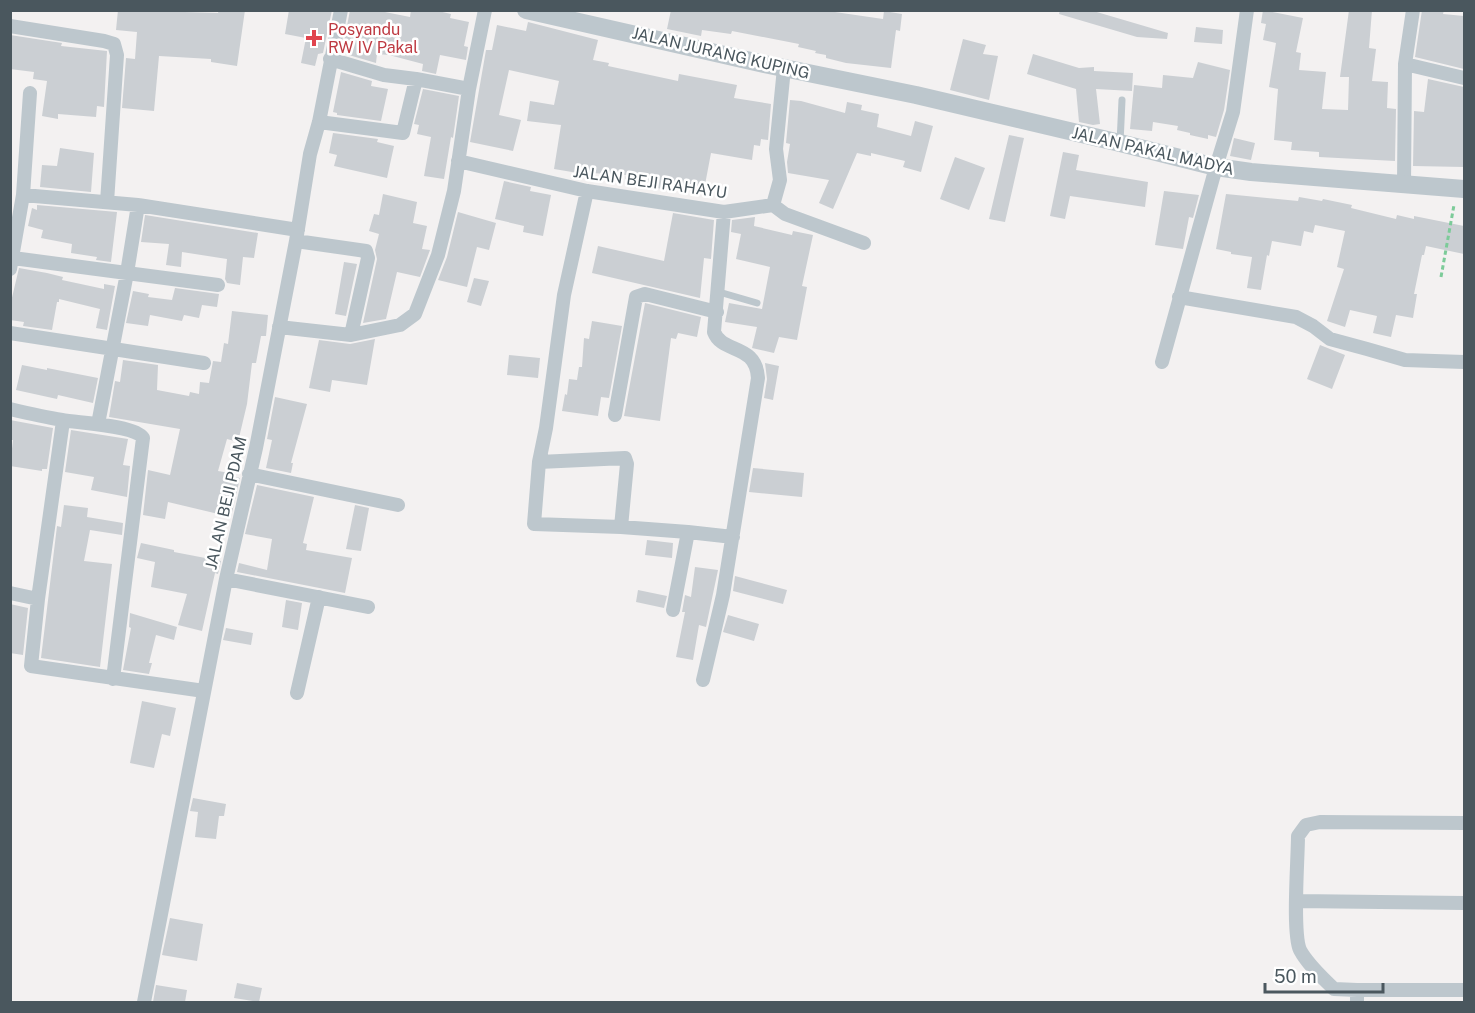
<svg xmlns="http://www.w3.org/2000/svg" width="1475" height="1013" font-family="'Public Sans',sans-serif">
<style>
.building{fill:#cbcfd3}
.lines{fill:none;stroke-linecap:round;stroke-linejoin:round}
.path{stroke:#7ccb99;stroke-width:3;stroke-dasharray:4.5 3;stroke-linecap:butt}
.service{stroke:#bdc7cd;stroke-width:7}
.minor{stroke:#bdc7cd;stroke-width:14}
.tertiary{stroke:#bdc7cd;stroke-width:18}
.health-dot{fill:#e0444e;stroke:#fff;stroke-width:2}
.labels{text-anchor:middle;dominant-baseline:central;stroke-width:5;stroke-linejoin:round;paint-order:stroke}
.health-label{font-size:16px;fill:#be3a42;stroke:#fff;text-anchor:start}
.street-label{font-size:16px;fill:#4a575e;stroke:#fff}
</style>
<rect width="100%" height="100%" fill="#f3f1f1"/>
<!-- building -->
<path class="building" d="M 118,10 L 218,13 L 219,10 L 245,10 L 237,66 L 211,62 L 211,59 L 159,56 L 154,111 L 122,108 L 126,58 L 135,59 L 137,32 L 116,30 Z
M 289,10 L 332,10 L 323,53 L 318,54 L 315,66 L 301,63 L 306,38 L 285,34 Z
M 350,10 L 375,10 L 410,17 L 411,10 L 434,10 L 451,14 L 450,18 L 469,22 L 464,46 L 468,47 L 466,60 L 440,55 L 436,74 L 422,71 L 423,64 L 389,55 L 377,54 L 376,63 L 342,53 Z
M 671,10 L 836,10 L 835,12 L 883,19 L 884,11 L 902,14 L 900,31 L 896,30 L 891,68 L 846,63 L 826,58 L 826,55 L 815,53 L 816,51 L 798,47 L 799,44 L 732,31 L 731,34 L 702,30 L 701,36 L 667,29 Z
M 1060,10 L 1090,10 L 1168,33 L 1167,39 L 1137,37 L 1059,14 Z
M 1263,10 L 1303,18 L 1296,52 L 1301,53 L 1299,70 L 1326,72 L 1322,109 L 1348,110 L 1349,77 L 1340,77 L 1349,10 L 1372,10 L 1369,48 L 1376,49 L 1372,81 L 1388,82 L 1387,108 L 1396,109 L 1395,161 L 1319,157 L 1319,152 L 1291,150 L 1292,142 L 1274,140 L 1278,89 L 1269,87 L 1276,43 L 1263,40 L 1266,24 L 1261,23 Z
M 1422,10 L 1444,10 L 1443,14 L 1464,16 L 1464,69 L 1415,57 Z
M 528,22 L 598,40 L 593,60 L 609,63 L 608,66 L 678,81 L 679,74 L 737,85 L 734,98 L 771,104 L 768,140 L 761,139 L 760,146 L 754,145 L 752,160 L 711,153 L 704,190 L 675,184 L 674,191 L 657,188 L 658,184 L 625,179 L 626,175 L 591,173 L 590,175 L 554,169 L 561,125 L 527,121 L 530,101 L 554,105 L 559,81 L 509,70 L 499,115 L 521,120 L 513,151 L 470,142 L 486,50 L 492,50 L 497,25 L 526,31 Z
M 1196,27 L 1223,30 L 1222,44 L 1194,42 Z
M 10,35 L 62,43 L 61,46 L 107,51 L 104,107 L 97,106 L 96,117 L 58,114 L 58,119 L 42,116 L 47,81 L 33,79 L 34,72 L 10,69 Z
M 963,39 L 986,45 L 983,54 L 998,56 L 989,100 L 950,90 Z
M 1033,54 L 1079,68 L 1094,67 L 1094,71 L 1133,73 L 1132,91 L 1096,89 L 1100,124 L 1093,125 L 1079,122 L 1076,89 L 1027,74 Z
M 1198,62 L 1230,70 L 1224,110 L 1216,137 L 1208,135 L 1208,139 L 1190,135 L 1190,133 L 1177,130 L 1178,126 L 1153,122 L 1152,131 L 1130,129 L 1134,85 L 1162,88 L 1163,75 L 1193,78 Z
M 341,72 L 372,81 L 371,86 L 388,89 L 381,121 L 337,115 L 337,113 L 333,112 Z
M 1428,79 L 1464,87 L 1464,167 L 1413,166 L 1414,111 L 1424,112 Z
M 423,89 L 459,96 L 453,138 L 451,137 L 444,179 L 424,176 L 431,137 L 417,134 L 419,125 L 414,124 Z
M 790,100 L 801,101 L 845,113 L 847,102 L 862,105 L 861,110 L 879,114 L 877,127 L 911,136 L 915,121 L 933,126 L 921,172 L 903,167 L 905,161 L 871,153 L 871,156 L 857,153 L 833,209 L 819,203 L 829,180 L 788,173 L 787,162 L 790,144 L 786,143 Z
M 333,133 L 378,139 L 377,142 L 394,146 L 387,178 L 334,166 L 337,155 L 329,153 Z
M 1009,135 L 1024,138 L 1005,222 L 989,219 Z
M 1234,138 L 1255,143 L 1251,160 L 1230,156 Z
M 60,148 L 94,153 L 91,192 L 40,187 L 42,165 L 57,166 Z
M 1063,152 L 1079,155 L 1076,170 L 1148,182 L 1145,207 L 1070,196 L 1065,219 L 1050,216 Z
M 955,157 L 985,168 L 969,210 L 940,199 Z
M 504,181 L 531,187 L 530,191 L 551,195 L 543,236 L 523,232 L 524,226 L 495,219 Z
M 1164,191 L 1199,195 L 1193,218 L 1189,217 L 1183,249 L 1155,245 Z
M 383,194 L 417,202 L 413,223 L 427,226 L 422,249 L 430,250 L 420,277 L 397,272 L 386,319 L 363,323 L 377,259 L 375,250 L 379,234 L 369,231 L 374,214 L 379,215 Z
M 1226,194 L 1298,201 L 1299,197 L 1322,201 L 1323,199 L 1352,205 L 1351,208 L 1396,219 L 1397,215 L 1414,219 L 1414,216 L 1464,226 L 1464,254 L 1426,246 L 1424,255 L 1422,255 L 1414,294 L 1417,294 L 1413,318 L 1396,315 L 1391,337 L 1373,333 L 1377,316 L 1350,310 L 1345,327 L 1327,321 L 1344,269 L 1337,267 L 1345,231 L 1315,225 L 1313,233 L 1304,231 L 1301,246 L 1272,241 L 1269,256 L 1267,255 L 1261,290 L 1247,288 L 1252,257 L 1231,254 L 1231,252 L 1216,249 Z
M 37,205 L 117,212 L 111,262 L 96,260 L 97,257 L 71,253 L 72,244 L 41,238 L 43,230 L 28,226 L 32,208 L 37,210 Z
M 458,212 L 496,223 L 489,250 L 477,247 L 467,287 L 438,280 L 447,257 Z
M 673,213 L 714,220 L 711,259 L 704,258 L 700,298 L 592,273 L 598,246 L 664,261 Z
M 145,215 L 258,233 L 254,258 L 243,257 L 240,285 L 227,283 L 225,279 L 227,259 L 182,252 L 181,267 L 166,265 L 169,244 L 141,242 Z
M 755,217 L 754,226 L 792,235 L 793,231 L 813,235 L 802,286 L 807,287 L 797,340 L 779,337 L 774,353 L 752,348 L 757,327 L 725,322 L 729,303 L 762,309 L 770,267 L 736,259 L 741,234 L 731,232 L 732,220 Z
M 344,262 L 357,264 L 346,316 L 335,314 Z
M 19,268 L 47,273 L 63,277 L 62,280 L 104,289 L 104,284 L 115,286 L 107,330 L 96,328 L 100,309 L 59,299 L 59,302 L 57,302 L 52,330 L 23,326 L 24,322 L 10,320 L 10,306 Z
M 474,278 L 489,281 L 481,306 L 467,302 Z
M 175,288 L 219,294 L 217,307 L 202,305 L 199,318 L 184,315 L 182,321 L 150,315 L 148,326 L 126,323 L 133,291 L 149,294 L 148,297 L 172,300 Z
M 645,303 L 701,317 L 697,337 L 678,333 L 676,339 L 671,338 L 660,421 L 624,416 Z
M 232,311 L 268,315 L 266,336 L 261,336 L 256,363 L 252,363 L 247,404 L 238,442 L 227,439 L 218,471 L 236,474 L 236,477 L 240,478 L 231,517 L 168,502 L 165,519 L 143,515 L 148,470 L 170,475 L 180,429 L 109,417 L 115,381 L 120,382 L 123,360 L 158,365 L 157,390 L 189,396 L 190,392 L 199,394 L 200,382 L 209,383 L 213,361 L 221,362 L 224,343 L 228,344 Z
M 592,321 L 622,326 L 609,398 L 601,397 L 598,416 L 562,411 L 565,394 L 567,395 L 569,379 L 577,380 L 579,367 L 582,367 L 584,338 L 589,339 Z
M 375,339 L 367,385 L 332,380 L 330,392 L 309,388 L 319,340 L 350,344 Z
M 1320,345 L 1345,355 L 1332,389 L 1307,379 Z
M 509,355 L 540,358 L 538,378 L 507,375 Z
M 765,363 L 779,366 L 773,400 L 764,398 L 767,379 Z
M 22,365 L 47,370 L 47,368 L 98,378 L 93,403 L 58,395 L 57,399 L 16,390 Z
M 275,397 L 307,404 L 291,463 L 293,463 L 291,473 L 266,468 L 272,440 L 267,439 Z
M 10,420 L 53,428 L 47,469 L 42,469 L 42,471 L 10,466 L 13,440 L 10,440 Z
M 71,430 L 128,439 L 123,465 L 130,466 L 127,497 L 91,490 L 94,477 L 65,472 Z
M 753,468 L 804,473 L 802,497 L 749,492 Z
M 257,485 L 314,497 L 303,543 L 307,544 L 306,550 L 352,558 L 345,593 L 237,572 L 239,563 L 267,570 L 272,539 L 245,534 Z
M 64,505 L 88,508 L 87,517 L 123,523 L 122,535 L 90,530 L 84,561 L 112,564 L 100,667 L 41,658 L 57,526 L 61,527 Z
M 355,505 L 369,508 L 361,551 L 346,549 Z
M 647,540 L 673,543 L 672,558 L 645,555 Z
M 141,543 L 174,550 L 174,552 L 221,561 L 218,574 L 215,573 L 202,631 L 178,625 L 187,594 L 151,587 L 155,562 L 137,558 Z
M 695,567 L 718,570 L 706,627 L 699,625 L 693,660 L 676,657 L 685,612 L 682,612 L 685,595 L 691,597 Z
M 735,576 L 787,590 L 783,604 L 733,591 Z
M 638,590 L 667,596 L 664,608 L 636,602 Z
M 286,600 L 302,603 L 298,630 L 282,627 Z
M 10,604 L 28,608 L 23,655 L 10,653 Z
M 130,613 L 177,627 L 174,640 L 156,635 L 149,663 L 152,663 L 149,674 L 123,670 L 131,628 L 129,627 Z
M 728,615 L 759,624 L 754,641 L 723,632 Z
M 226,628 L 253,633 L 251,645 L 223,640 Z
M 142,701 L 176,708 L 170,736 L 162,734 L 154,768 L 130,763 Z
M 193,798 L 226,804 L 224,816 L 219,816 L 216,839 L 195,837 L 198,812 L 190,811 Z
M 170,918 L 203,924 L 197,961 L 162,955 Z
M 237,983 L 262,988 L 259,1002 L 234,998 Z
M 156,985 L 187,990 L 185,1002 L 153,1002 Z"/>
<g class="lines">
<!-- path -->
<path class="path" d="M 1441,277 L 1454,205"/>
<!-- service -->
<path class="service" d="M 1120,143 L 1122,100
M 719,292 L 757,303"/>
<!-- minor -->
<path class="minor" d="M 10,26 L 104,41 L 114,44 L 117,55 L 107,202
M 1405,64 L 1464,78
M 416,79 L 469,89
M 319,122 L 403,133 L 416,79 L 384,75 L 330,59
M 458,161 L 587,191 L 724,212 L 773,205 L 780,180 L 776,149 L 784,68
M 1404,185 L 1405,64 L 1413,10
M 587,191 L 564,295 L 546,428 L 539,462 L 625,458 L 627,464 L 621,527 L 688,532
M 23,195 L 138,205 L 298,230
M 773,205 L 785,214 L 864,243
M 296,241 L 366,251 L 368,258 L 351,335
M 13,258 L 218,285
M 10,269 L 23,195 L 30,93
M 1179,297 L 1296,317 L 1313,326 L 1330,339 L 1367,349 L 1405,360 L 1464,362
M 279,327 L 351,335 L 400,325 L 415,314 L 438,255 L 454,191 L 469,89 L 485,10
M 10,333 L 204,363
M 1162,362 L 1216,167 L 1233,112 L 1247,10
M 10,409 C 27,413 44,417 62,420 C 78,423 135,425 143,438 L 113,679
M 615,415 L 636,297 L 645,294 L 717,312
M 63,421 L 38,599 L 31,666 L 204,691
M 98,424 L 127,273 L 138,205
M 539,462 L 534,524 L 621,527
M 249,474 L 398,505
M 226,579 L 368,607
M 10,593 L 38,599
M 673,610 L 688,532 L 733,537
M 703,680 L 723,595 L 758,378 C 756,343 722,354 714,332 L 724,212
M 297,693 L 319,597
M 1297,901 L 1464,903
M 1357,990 L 1464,990
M 144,1002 L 226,579 L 256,448 L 296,241 L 310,154 L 319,122 L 341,10
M 1357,1002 L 1357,990 L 1334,989 C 1322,977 1308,965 1300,950 C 1292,932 1298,860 1298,836 L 1306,825 L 1320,822 L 1464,823"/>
<!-- tertiary -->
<path class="tertiary" d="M 526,10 L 764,64 L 916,95 L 1120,143 L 1216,167 L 1251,172 L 1464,189"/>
</g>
<!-- markers -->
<path class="health-dot" d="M311 29h6v6h6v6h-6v6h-6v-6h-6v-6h6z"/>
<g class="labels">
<!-- health labels -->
<g class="health-label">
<text x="328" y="29">Posyandu<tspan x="328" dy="18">RW IV Pakal</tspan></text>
</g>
<!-- street labels -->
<g class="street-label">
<text transform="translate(721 53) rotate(13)">JALAN JURANG KUPING</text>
<text transform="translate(1153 151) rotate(13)">JALAN PAKAL MADYA</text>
<text transform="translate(650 182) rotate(8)">JALAN BEJI RAHAYU</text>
<text transform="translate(226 503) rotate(-77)">JALAN BEJI PDAM</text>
</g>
</g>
<!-- border -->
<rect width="1475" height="1013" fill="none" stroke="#4a575e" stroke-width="24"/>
<!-- scale -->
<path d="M1265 983v9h118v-9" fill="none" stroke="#4a575e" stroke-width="3"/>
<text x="1274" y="983" font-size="18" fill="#4a575e" stroke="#ffffff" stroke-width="4.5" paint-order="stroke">50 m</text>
</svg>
